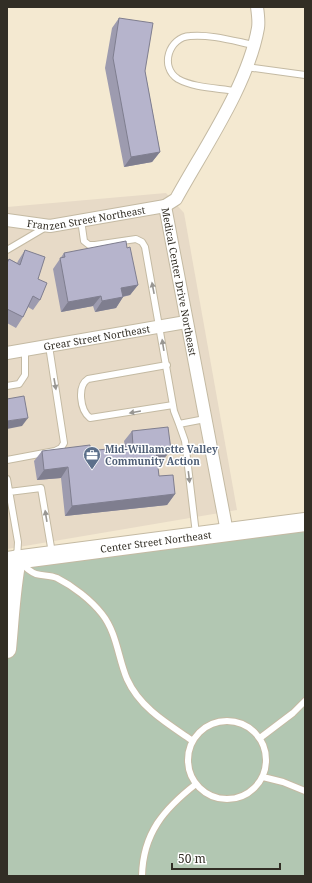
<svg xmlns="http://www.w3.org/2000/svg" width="312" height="883" font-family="'Noto Serif',serif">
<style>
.commercial{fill:#e7dac7}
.green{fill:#b2c7b2}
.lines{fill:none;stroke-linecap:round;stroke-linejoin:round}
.lane-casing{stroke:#c4baa3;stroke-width:8}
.street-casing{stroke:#c4baa3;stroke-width:14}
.secondary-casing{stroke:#c4baa3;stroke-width:20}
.lane{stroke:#fff;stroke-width:6}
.street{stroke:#fff;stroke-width:12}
.secondary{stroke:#fff;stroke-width:18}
.wall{fill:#9d9baf}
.shaded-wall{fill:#7f7e8f}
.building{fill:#b6b4cc;stroke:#7f7e8f}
.oneway{fill:#989692}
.labels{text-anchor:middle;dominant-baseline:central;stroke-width:3;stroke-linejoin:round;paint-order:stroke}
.street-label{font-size:10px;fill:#322e25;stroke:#fff}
.service-label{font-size:10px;font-weight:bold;fill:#4e5e75;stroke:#fff;text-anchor:start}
</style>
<rect width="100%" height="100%" fill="#f4e9d1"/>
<!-- commercial -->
<path class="commercial" d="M 166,193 L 184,213 L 237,510 L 7,549 L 7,207 Z"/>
<!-- green -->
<path class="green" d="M 305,522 L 305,876 L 7,876 L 7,648 L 17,559 Z"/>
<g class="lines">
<defs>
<path id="lane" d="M 246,67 L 305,75
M 235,91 C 218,88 194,88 178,79 C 159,67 169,37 190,36 C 210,34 234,41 254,45
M 81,220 L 84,241 L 89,245 L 95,245 L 136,239 L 142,242 L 145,247 L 174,411 L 179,424
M 7,250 L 46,227
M 167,365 L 88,379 C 77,386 80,410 90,418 L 173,405
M 7,386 L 19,384 L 25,375 L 25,350
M 7,460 L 55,451 L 61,448 L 64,443 L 49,346
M 7,479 L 18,542 L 17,559 C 22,564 29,572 36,574 C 43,576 50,575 57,578 C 73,586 91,600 102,614 C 117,633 118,658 127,679 C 140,708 168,724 193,741
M 9,492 L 41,488 L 52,553
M 196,534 L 185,441 L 179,424 L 205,419
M188 760a39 39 0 1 1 78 0a39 39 0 1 1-78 0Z
M 260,738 L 293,713 L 305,701
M 263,777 L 283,782 L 305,791
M 142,876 C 143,833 164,809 196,784"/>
<g id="street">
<path id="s1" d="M 165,206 L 227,532"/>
<path id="s2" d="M 7,220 L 50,226 L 165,206 L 176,199 C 204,148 248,85 258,28 C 259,22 258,14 257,7"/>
<path id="s3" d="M 7,353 L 186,322"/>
</g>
<g id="secondary">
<path id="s4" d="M 7,561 L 305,522"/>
<path d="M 7,649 C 10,619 11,589 17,559"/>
</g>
</defs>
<!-- lane casing -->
<use href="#lane" class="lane-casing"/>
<!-- street casing -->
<use href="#street" class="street-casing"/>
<!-- secondary casing -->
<use href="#secondary" class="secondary-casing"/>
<!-- lane -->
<use href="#lane" class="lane"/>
<!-- street -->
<use href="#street" class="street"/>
<!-- secondary -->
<use href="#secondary" class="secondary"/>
</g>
<!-- wall -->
<path class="wall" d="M 119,18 L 145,71 L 160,152 L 152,162 L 124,167 L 105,68 L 112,28 Z
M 127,248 L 138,285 L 130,295 L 123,297 L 116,308 L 95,312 L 93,306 L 61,312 L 53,269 L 64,253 Z
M 25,250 L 38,279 L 40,300 L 33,310 L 28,307 L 23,317 L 16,328 L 7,323 L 7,262 L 9,259 L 17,263 L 18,261 Z
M 132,431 L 163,460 L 157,461 L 159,476 L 175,494 L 167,505 L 65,516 L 61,478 L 37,480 L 34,461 L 42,451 L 90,451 L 125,447 L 124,441 Z"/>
<!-- shaded-wall -->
<path class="shaded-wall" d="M 160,152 L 152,162 L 124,167 L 131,157 Z
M 138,285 L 130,295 L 114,298 L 121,288 Z
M 101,296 L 93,306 L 61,312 L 68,302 Z
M 123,297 L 116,308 L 95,312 L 102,301 Z
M 28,418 L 22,426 L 7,429 L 7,421 Z
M 171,450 L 163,460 L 149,462 L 156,451 Z
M 68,467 L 61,478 L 37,480 L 44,470 Z
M 175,494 L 167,505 L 65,516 L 72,506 Z"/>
<!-- building -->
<path class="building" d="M 119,18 L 153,23 L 145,71 L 160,152 L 131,157 L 113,58 Z
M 126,241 L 127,248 L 130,247 L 138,285 L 121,288 L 123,297 L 102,301 L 101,296 L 68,302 L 60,258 L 65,257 L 64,253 Z
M 25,250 L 45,257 L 38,279 L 47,283 L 40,300 L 33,296 L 23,317 L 7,309 L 7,263 L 9,259 L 20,265 Z
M 24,396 L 28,418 L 7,421 L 7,399 Z
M 168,427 L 171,450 L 156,451 L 159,476 L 173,475 L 175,494 L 72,506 L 68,467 L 44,470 L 42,451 L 90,445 L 90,451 L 133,446 L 132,431 Z"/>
<!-- one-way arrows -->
<defs><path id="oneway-solid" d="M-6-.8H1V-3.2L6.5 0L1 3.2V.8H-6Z"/></defs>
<g class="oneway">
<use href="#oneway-solid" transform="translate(153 288) rotate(-101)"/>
<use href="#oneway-solid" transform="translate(163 345) rotate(-99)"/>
<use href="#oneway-solid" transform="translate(55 384) rotate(80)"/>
<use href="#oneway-solid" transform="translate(135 412) rotate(170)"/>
<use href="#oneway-solid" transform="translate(189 477) rotate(83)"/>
<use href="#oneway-solid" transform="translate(46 516) rotate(-99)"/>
</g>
<!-- icons -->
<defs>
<symbol id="office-pin" viewBox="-11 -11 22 30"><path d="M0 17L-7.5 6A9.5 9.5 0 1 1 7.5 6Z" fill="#5c6f8a" stroke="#fff"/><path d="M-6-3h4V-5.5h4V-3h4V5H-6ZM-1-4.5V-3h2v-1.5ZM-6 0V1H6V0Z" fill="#fff"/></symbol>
</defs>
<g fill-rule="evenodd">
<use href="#office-pin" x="82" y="445" width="20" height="27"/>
</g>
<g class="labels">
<!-- street labels -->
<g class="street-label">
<text stroke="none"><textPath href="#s2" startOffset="80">Franzen Street Northeast</textPath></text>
<text stroke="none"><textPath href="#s1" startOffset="77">Medical Center Drive Northeast</textPath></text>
<text stroke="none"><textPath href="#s3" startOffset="91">Grear Street Northeast</textPath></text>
<text stroke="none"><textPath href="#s4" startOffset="150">Center Street Northeast</textPath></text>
</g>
<!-- service labels -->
<g class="service-label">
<text x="105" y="449">Mid-Willamette Valley<tspan x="105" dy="12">Community Action</tspan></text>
</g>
</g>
<!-- border -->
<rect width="312" height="883" fill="none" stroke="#322e25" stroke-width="16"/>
<!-- scale -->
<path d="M172 863v6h108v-6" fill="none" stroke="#322e25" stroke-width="2"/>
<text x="178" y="863" font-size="12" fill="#322e25" stroke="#ffffff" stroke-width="3" paint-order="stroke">50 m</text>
</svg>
